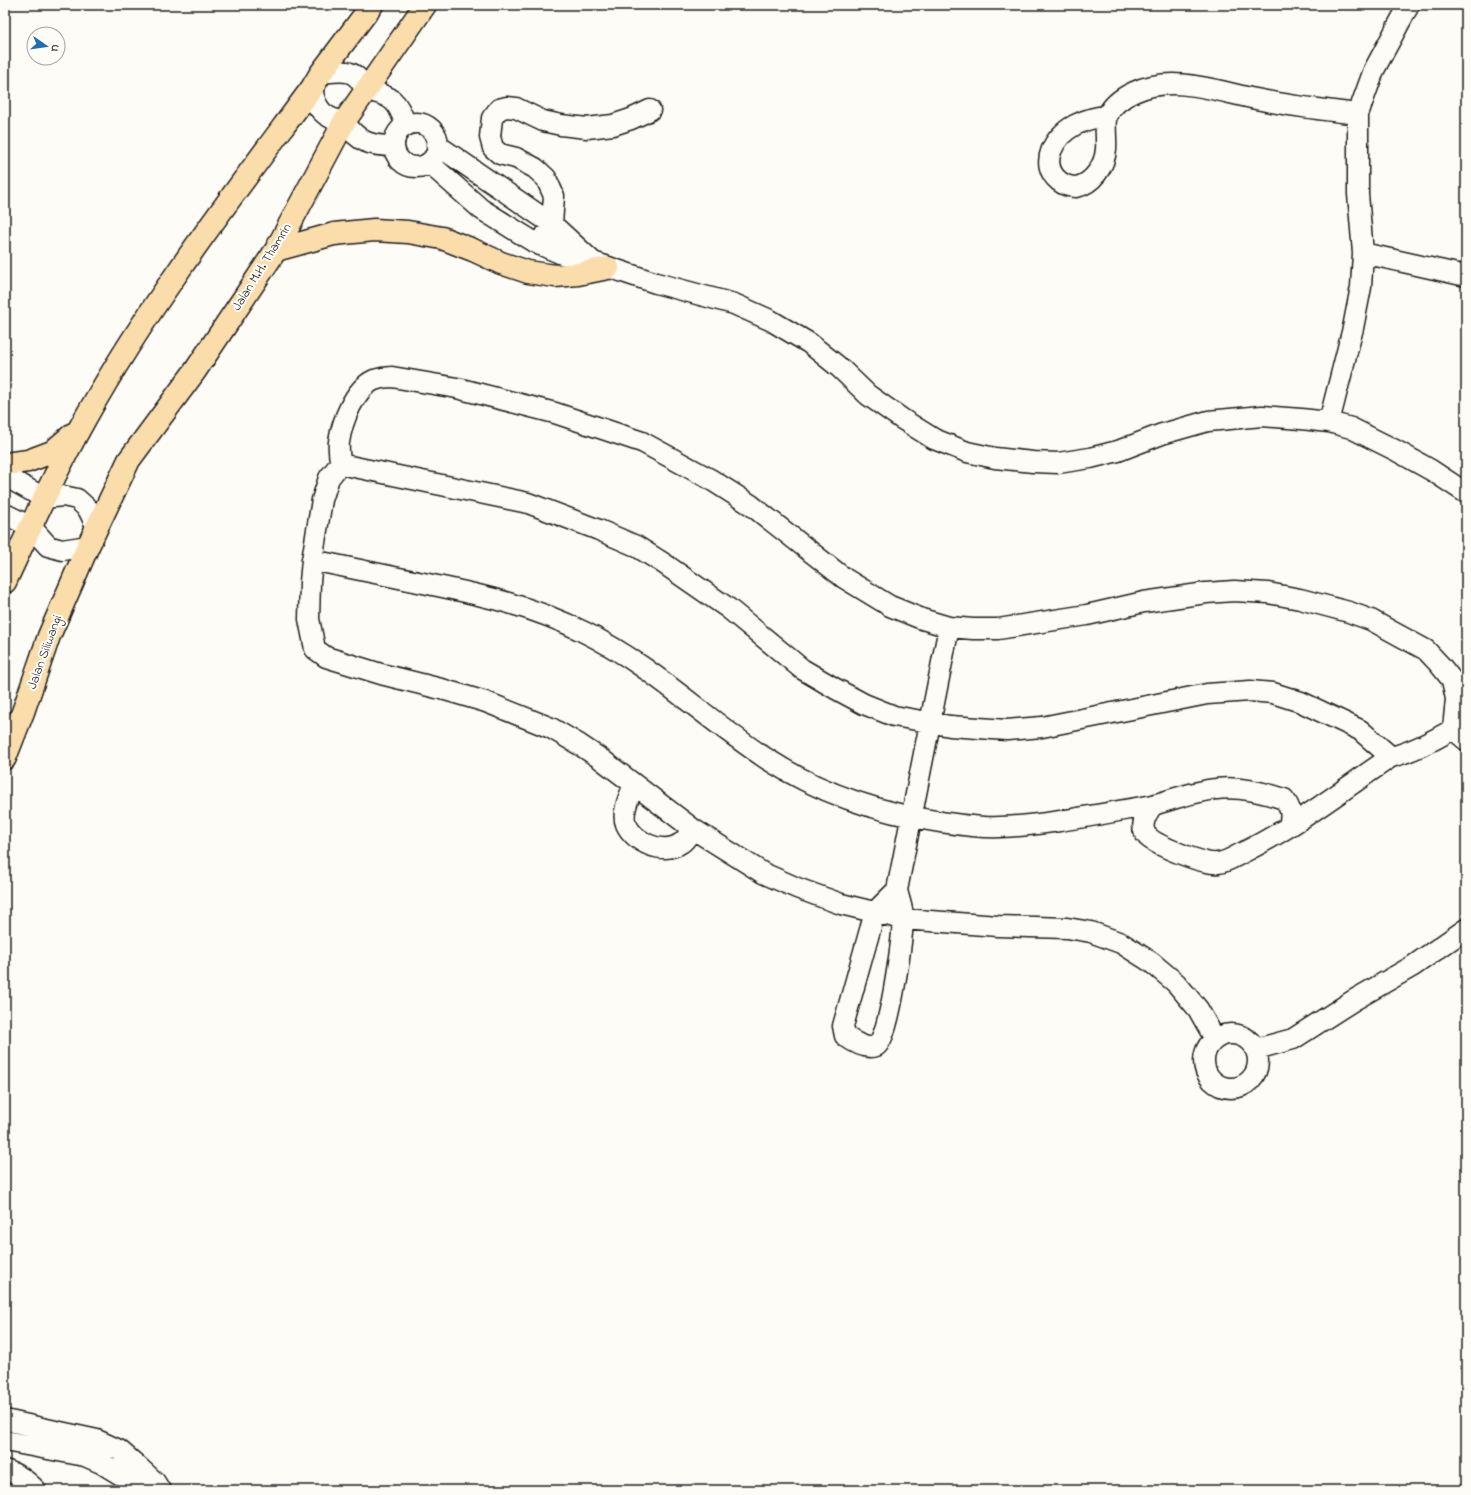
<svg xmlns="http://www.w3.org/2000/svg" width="1471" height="1495" font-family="'Indie Flower',sans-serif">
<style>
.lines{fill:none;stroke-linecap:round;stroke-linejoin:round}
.minor-casing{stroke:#1c1c1c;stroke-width:23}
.major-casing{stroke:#1c1c1c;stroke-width:25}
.minor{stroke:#fdfcf7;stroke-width:20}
.major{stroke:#faddab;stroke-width:22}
.labels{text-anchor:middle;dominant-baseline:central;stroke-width:4;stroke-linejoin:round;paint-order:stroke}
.street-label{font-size:13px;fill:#1c1c1c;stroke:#fdfcf7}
</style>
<rect width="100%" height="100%" fill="#fdfcf7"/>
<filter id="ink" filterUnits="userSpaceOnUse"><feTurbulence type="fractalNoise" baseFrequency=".025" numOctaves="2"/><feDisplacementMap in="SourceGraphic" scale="8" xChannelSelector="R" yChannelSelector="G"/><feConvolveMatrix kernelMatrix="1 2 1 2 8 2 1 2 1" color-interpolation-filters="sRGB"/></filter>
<g filter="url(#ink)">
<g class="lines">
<defs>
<path id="minor" d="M 321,73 C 342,71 356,67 365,90 C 391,95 398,100 406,126
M 312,88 C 315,109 324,118 344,122 C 359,142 369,146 394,146
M 1106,116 C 1095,117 1085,120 1075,125 C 1054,136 1038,164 1059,181 C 1065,186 1070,187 1076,187 C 1093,184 1105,165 1106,149 C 1107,141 1104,123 1107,116 C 1112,105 1123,97 1134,92 C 1173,74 1216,91 1256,99 C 1289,106 1323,110 1358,114
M394 145a22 22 0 1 1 44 0a22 22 0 1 1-44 0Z
M 437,145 L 552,224 L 591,260
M 429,163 L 481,209 L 534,242 L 562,254 L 593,262 L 656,283 L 734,304 L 770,320 L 809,343 L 840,368 L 868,395 L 902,419 L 934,439 L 967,452 L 995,458 L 1033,462 L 1058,463 L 1090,458 L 1118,451 L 1162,434 L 1208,421 L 1262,416 L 1301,419 L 1329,422 L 1351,428 L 1395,450 L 1431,470 L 1466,493
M 540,245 L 552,224 L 554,196 L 546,178 L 535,168 L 516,158 L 500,154 L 493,148 L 490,137 L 492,118 L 499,109 L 507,107 L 516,108 L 543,121 L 561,125 L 587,128 L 613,125 L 631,119 L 650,110
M 1363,253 L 1466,276
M 1329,422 L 1353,328 L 1361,287 L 1363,253 L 1358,194 L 1358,114 L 1374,70 L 1409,5
M 340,464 L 528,503 L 599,530 L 636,546 L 663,563 L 728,608 L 802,669 L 836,689 L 864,704 L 894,716 L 950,726 L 1007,730 L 1042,727 L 1207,694 L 1250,691 L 1273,693 L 1301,702 L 1360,730 L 1391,757
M 5,476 L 44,498 L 63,496 L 77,499 L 88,509 L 97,527
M 5,514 L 31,527 L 48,546 L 62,550 L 88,546
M 312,560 C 351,568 390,576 428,584 C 482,595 535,607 584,632 C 652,665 705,719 767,759 C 820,793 880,813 941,822 C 961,825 980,828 1000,827 C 1050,825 1104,813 1153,805
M 634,785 C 630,795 621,813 626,824 C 634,842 663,856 681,843 C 686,840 689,833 693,829
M 1289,826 C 1292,815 1291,808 1284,799 C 1263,792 1238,786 1216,789 C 1195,791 1174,799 1153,805 C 1146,814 1138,827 1148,837 C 1158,846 1204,865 1218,863 C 1228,862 1237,855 1246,851 C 1296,826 1345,788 1391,757 C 1414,751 1433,741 1453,729
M 897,890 C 899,900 904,911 903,920 C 902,938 890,1039 876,1046 C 867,1050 852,1041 845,1036 L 843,1026 L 875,912 Z
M 897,890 L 949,627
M1204 1061a27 27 0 1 1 54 0a27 27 0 1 1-54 0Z
M 1215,1039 L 1198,1009 L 1176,983 L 1151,962 L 1121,943 L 1091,932 L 1067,928 L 998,926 L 903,919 L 841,904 L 797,888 L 763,873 L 693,829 L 601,759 L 580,745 L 551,728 L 486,702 L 445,690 L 381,674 L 326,657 L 315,649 L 309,619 L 310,582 L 312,560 L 322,500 L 329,478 L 340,464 C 340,457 338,449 339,442 C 342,422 354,389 374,380 C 380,378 385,377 392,377 L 457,388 L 555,413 L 642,442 L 710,479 L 751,505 L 844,578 L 890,606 L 922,619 L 949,627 L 973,629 L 998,629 L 1087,615 L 1144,602 L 1206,593 L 1234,591 L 1268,593 L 1300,599 L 1349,612 L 1371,620 L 1426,650 L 1440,665 L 1452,680 L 1456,699 L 1453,729 L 1466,740
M 1256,1049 L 1293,1039 L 1354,1000 L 1413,966 L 1466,929
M 5,1420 L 97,1440 L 119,1450 L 133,1462 L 155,1482 L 160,1490
M 5,1441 L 85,1456 L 101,1463 L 124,1477 L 135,1490
M 5,1470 C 18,1474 26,1480 36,1490"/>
<path id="major" d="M 276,250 L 334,234 L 374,230 L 408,232 L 442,238 L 473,250 L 501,263 L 528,272 L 555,276 L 578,274 L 608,268
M 5,464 L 28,461 L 52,452 L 73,434
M 5,582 C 31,526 56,470 86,417 C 151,301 233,195 312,88 L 321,73 L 372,5
M 5,758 L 23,712 L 49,636 L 88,546 L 129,460 L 195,371 L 276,250 L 344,122 L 425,5"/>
</defs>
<!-- minor casing -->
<use href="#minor" class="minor-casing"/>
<!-- major casing -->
<use href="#major" class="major-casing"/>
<!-- minor -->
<use href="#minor" class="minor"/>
<!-- major -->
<use href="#major" class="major"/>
</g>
</g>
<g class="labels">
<!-- street labels -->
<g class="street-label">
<text transform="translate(262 267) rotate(-58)">Jalan M.H. Thamrin</text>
<text transform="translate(45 652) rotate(-70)">Jalan Siliwangi</text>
</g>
</g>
<!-- margin -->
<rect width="1471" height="1495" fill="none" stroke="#fdfcf7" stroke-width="20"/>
<rect x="10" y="10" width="1451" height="1475" fill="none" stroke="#1c1c1c" stroke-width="1.5" filter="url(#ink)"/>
<!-- north arrow -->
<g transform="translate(46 46) rotate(103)"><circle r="19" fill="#fdfcf7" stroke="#a3a29f"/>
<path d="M0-3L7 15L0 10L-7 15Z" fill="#1f6fb2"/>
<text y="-6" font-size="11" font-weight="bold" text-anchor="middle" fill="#1c1c1c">U</text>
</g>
</svg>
